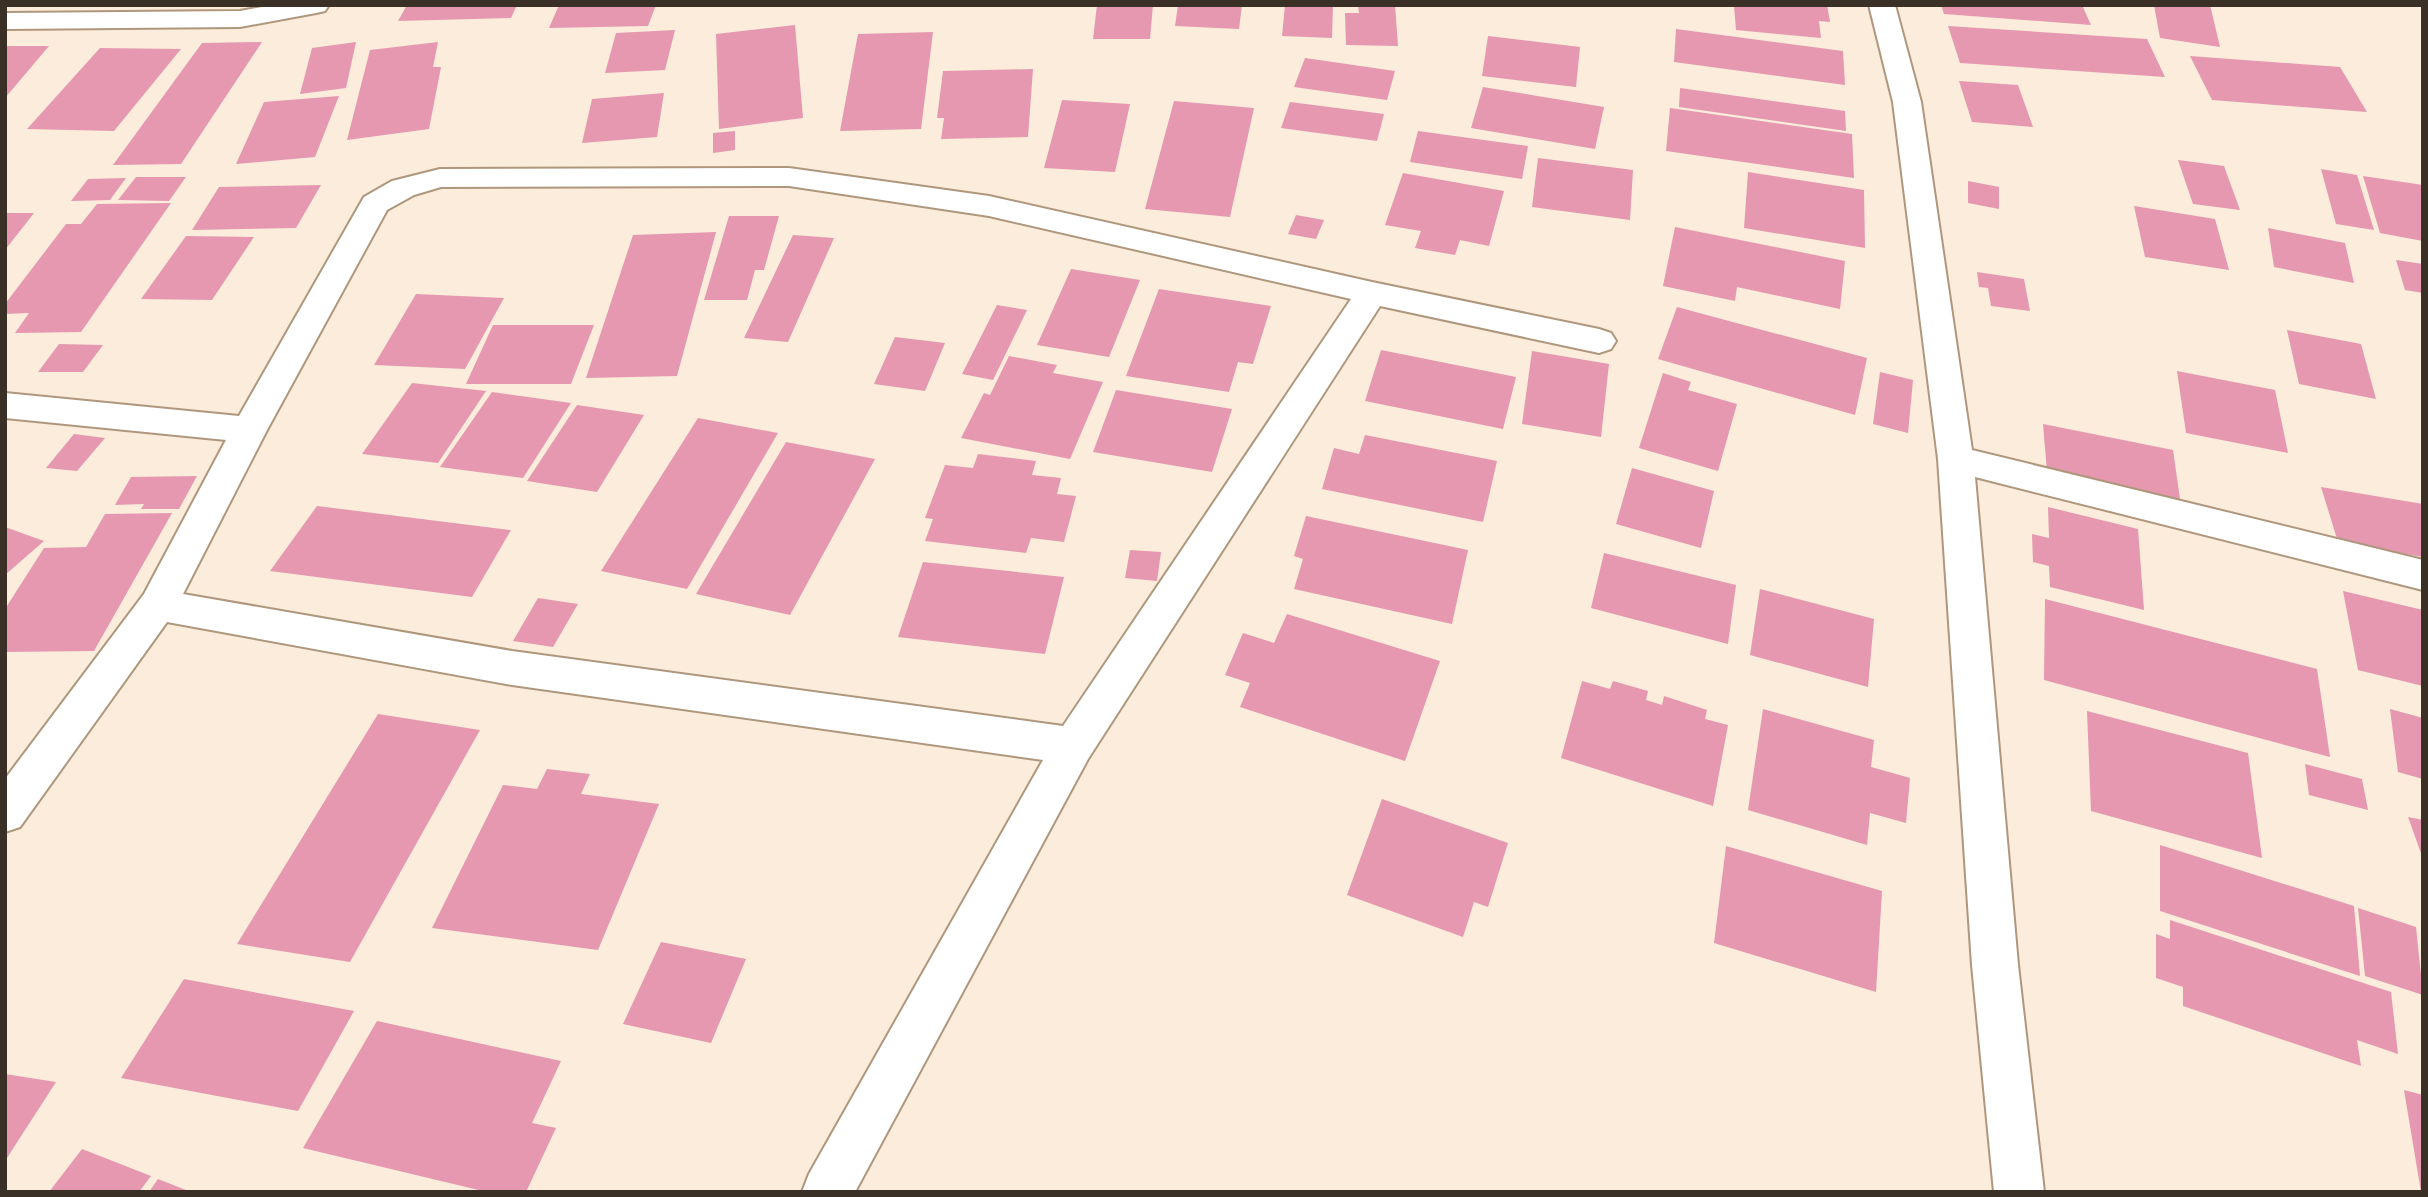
<svg xmlns="http://www.w3.org/2000/svg" width="2428" height="1197" font-family="Helvetica,sans-serif">
<style>
.building{fill:#e598b0}
.lines{fill:none;stroke-linecap:round;stroke-linejoin:round}
.minor-casing{stroke:#af977d;stroke-width:4}
.minor{fill:#fff;fill-rule:evenodd}
</style>
<rect width="100%" height="100%" fill="#fbecdb"/>
<!-- building -->
<path class="building" d="M 407,5 L 517,5 L 511,18 L 398,21 Z
M 559,5 L 656,5 L 648,26 L 549,28 Z
M 1097,5 L 1153,5 L 1150,39 L 1093,39 Z
M 1178,5 L 1242,5 L 1239,29 L 1175,26 Z
M 1285,5 L 1333,5 L 1332,38 L 1282,36 Z
M 1358,5 L 1395,5 L 1398,46 L 1346,45 L 1345,13 L 1359,13 Z
M 1734,5 L 1827,5 L 1830,22 L 1819,21 L 1821,38 L 1736,30 Z
M 1941,5 L 2082,5 L 2091,25 L 1944,14 Z
M 2154,5 L 2210,5 L 2220,47 L 2160,38 Z
M 795,25 L 803,118 L 719,129 L 716,34 Z
M 1948,26 L 2147,39 L 2165,77 L 1960,63 Z
M 1676,29 L 1843,51 L 1845,85 L 1674,62 Z
M 675,30 L 665,70 L 605,73 L 616,33 Z
M 933,32 L 921,129 L 840,131 L 858,34 Z
M 1488,36 L 1580,47 L 1576,87 L 1482,76 Z
M 262,42 L 181,164 L 113,165 L 202,43 Z
M 356,42 L 346,88 L 300,94 L 312,48 Z
M 438,42 L 433,67 L 441,67 L 429,129 L 347,140 L 370,50 Z
M 5,46 L 49,46 L 5,98 Z
M 100,48 L 181,49 L 114,131 L 27,129 Z
M 2190,56 L 2340,67 L 2367,112 L 2212,100 Z
M 1305,58 L 1395,71 L 1387,100 L 1294,87 Z
M 1033,69 L 1028,137 L 941,139 L 944,118 L 937,118 L 943,71 Z
M 1959,81 L 2018,85 L 2033,127 L 1972,122 Z
M 1483,87 L 1604,107 L 1595,149 L 1471,128 Z
M 1680,88 L 1845,111 L 1846,131 L 1679,107 Z
M 664,93 L 657,137 L 582,143 L 592,99 Z
M 339,96 L 315,157 L 236,164 L 264,102 Z
M 1062,100 L 1130,104 L 1115,172 L 1044,168 Z
M 1174,101 L 1254,108 L 1230,217 L 1145,209 Z
M 1290,102 L 1384,114 L 1377,141 L 1281,128 Z
M 1670,108 L 1852,134 L 1854,178 L 1666,151 Z
M 735,131 L 735,150 L 713,153 L 713,133 Z
M 1418,131 L 1528,146 L 1522,179 L 1410,162 Z
M 1538,158 L 1633,170 L 1630,220 L 1532,207 Z
M 2178,160 L 2224,166 L 2240,210 L 2193,204 Z
M 2321,169 L 2357,175 L 2374,230 L 2336,224 Z
M 1748,172 L 1864,190 L 1865,248 L 1744,228 Z
M 1403,173 L 1504,191 L 1489,246 L 1460,240 L 1455,255 L 1415,248 L 1421,231 L 1385,225 Z
M 2363,176 L 2423,185 L 2423,241 L 2380,233 Z
M 136,177 L 186,177 L 169,201 L 118,200 Z
M 126,178 L 110,200 L 71,201 L 88,179 Z
M 1968,181 L 1999,187 L 1999,209 L 1968,203 Z
M 321,185 L 296,228 L 192,230 L 219,187 Z
M 171,203 L 81,332 L 15,333 L 29,313 L 5,314 L 5,304 L 66,224 L 81,224 L 97,204 Z
M 2134,206 L 2215,219 L 2229,270 L 2145,257 Z
M 5,213 L 34,213 L 5,250 Z
M 1296,215 L 1324,220 L 1316,239 L 1288,234 Z
M 729,216 L 779,216 L 764,270 L 755,270 L 747,300 L 704,300 Z
M 1675,227 L 1845,261 L 1840,309 L 1737,287 L 1735,301 L 1663,286 Z
M 2268,228 L 2345,243 L 2354,283 L 2274,267 Z
M 716,232 L 677,376 L 586,378 L 633,235 Z
M 793,235 L 834,238 L 788,342 L 744,338 Z
M 186,236 L 254,237 L 212,300 L 141,299 Z
M 2396,260 L 2423,264 L 2423,293 L 2405,290 Z
M 1071,269 L 1140,280 L 1109,357 L 1037,345 Z
M 1977,272 L 2024,279 L 2030,311 L 1991,306 L 1988,288 L 1979,287 Z
M 1159,289 L 1271,306 L 1253,364 L 1238,362 L 1229,392 L 1126,376 Z
M 416,294 L 504,298 L 465,369 L 374,365 Z
M 997,305 L 1027,310 L 993,380 L 962,374 Z
M 1677,307 L 1867,358 L 1855,415 L 1658,359 Z
M 493,325 L 594,325 L 571,384 L 466,384 Z
M 2287,330 L 2361,344 L 2376,399 L 2299,384 Z
M 895,337 L 945,343 L 925,391 L 874,384 Z
M 59,344 L 103,345 L 83,372 L 38,372 Z
M 1381,350 L 1516,377 L 1503,429 L 1365,401 Z
M 1532,351 L 1609,364 L 1601,437 L 1522,424 Z
M 1009,356 L 1057,365 L 1053,373 L 1103,382 L 1070,459 L 961,438 L 984,393 L 990,395 Z
M 2177,371 L 2275,390 L 2288,453 L 2186,433 Z
M 1880,372 L 1913,380 L 1908,433 L 1873,424 Z
M 1663,373 L 1691,382 L 1688,390 L 1737,404 L 1718,471 L 1639,448 Z
M 412,383 L 486,391 L 438,463 L 362,454 Z
M 1116,390 L 1232,409 L 1212,472 L 1093,452 Z
M 492,392 L 571,403 L 523,478 L 440,467 Z
M 577,405 L 644,415 L 597,492 L 527,481 Z
M 698,418 L 778,433 L 687,589 L 601,571 Z
M 2043,424 L 2173,450 L 2180,499 L 2047,472 Z
M 74,434 L 105,438 L 77,471 L 46,468 Z
M 1365,435 L 1497,461 L 1483,522 L 1322,489 L 1334,448 L 1359,454 Z
M 786,442 L 875,459 L 790,615 L 696,594 Z
M 978,454 L 1036,461 L 1032,475 L 1061,478 L 1057,494 L 1076,496 L 1064,542 L 1031,538 L 1026,553 L 925,541 L 933,519 L 925,518 L 945,465 L 973,468 Z
M 1632,468 L 1714,491 L 1701,548 L 1616,524 Z
M 197,476 L 179,509 L 141,509 L 144,504 L 115,505 L 131,477 Z
M 2321,487 L 2423,504 L 2423,557 L 2338,542 Z
M 317,506 L 511,530 L 472,597 L 270,571 Z
M 2048,507 L 2138,529 L 2144,610 L 2050,587 L 2049,566 L 2033,562 L 2032,534 L 2049,538 Z
M 172,513 L 94,651 L 5,652 L 5,609 L 44,548 L 86,547 L 105,514 Z
M 1306,516 L 1468,550 L 1452,624 L 1294,589 L 1303,559 L 1294,556 Z
M 5,527 L 44,541 L 5,575 Z
M 1130,550 L 1161,552 L 1157,581 L 1125,578 Z
M 1604,553 L 1736,585 L 1728,644 L 1591,608 Z
M 923,562 L 1064,577 L 1045,654 L 898,637 Z
M 1760,589 L 1874,619 L 1868,687 L 1750,655 Z
M 2343,591 L 2423,610 L 2423,686 L 2358,670 Z
M 538,598 L 578,604 L 553,647 L 513,641 Z
M 2045,599 L 2317,669 L 2330,757 L 2044,680 Z
M 1287,614 L 1440,661 L 1405,761 L 1240,707 L 1250,683 L 1225,675 L 1243,633 L 1274,643 Z
M 1582,681 L 1610,689 L 1613,681 L 1648,691 L 1646,700 L 1662,705 L 1664,696 L 1707,710 L 1705,719 L 1728,725 L 1713,806 L 1561,758 Z
M 1763,709 L 1874,740 L 1871,767 L 1910,778 L 1906,823 L 1870,813 L 1867,845 L 1748,810 Z
M 2390,709 L 2423,718 L 2423,779 L 2398,772 Z
M 2087,711 L 2248,753 L 2262,858 L 2091,811 Z
M 378,714 L 480,730 L 350,962 L 237,944 Z
M 2305,764 L 2362,779 L 2368,810 L 2309,795 Z
M 547,769 L 590,774 L 581,794 L 659,804 L 598,950 L 432,928 L 503,785 L 537,789 Z
M 1382,799 L 1508,843 L 1488,907 L 1474,902 L 1463,937 L 1347,895 Z
M 2408,817 L 2423,820 L 2423,856 L 2422,856 Z
M 2160,845 L 2354,906 L 2360,976 L 2160,911 Z
M 1726,846 L 1882,891 L 1876,992 L 1714,943 Z
M 2358,908 L 2416,927 L 2423,995 L 2365,976 Z
M 2170,920 L 2391,992 L 2398,1054 L 2357,1040 L 2361,1066 L 2183,1006 L 2183,987 L 2156,978 L 2156,934 L 2170,939 Z
M 661,942 L 746,959 L 711,1043 L 623,1024 Z
M 184,979 L 354,1011 L 298,1111 L 121,1078 Z
M 377,1021 L 561,1061 L 532,1123 L 556,1128 L 526,1192 L 487,1192 L 303,1148 Z
M 5,1074 L 56,1082 L 5,1161 Z
M 2404,1090 L 2423,1095 L 2423,1192 L 2421,1192 Z
M 82,1149 L 151,1176 L 139,1192 L 49,1192 Z
M 158,1179 L 191,1192 L 149,1192 Z"/>
<g class="lines">
<defs>
<path id="minor" d="M 272,5 L 329,5 L 325,11 L 316,13 L 240,27 L 5,29 L 5,13 L 240,11 Z
M 1869,5 L 1895,5 L 1921,102 L 1972,450 L 2423,560 L 2423,590 L 1975,477 L 2018,965 L 2044,1192 L 1994,1192 L 1972,965 L 1938,459 L 1893,102 Z
M 789,168 L 989,196 L 1372,282 L 1599,329 L 1611,333 L 1616,341 L 1611,349 L 1599,353 L 1380,306 L 1088,759 L 855,1192 L 802,1192 L 809,1174 L 1043,760 L 512,685 L 167,622 L 20,827 L 5,832 L 5,779 L 144,594 L 226,440 L 5,418 L 5,393 L 239,416 L 364,197 L 392,181 L 440,169 ZM 789,186 L 989,216 L 1351,299 L 1063,726 L 512,651 L 183,594 L 267,430 L 387,210 L 414,195 L 441,187 Z"/>
</defs>
<!-- minor casing -->
<use href="#minor" class="minor-casing"/>
<!-- minor -->
<use href="#minor" class="minor"/>
</g>
<!-- border -->
<rect width="2428" height="1197" fill="none" stroke="#3a3025" stroke-width="14"/>
</svg>
